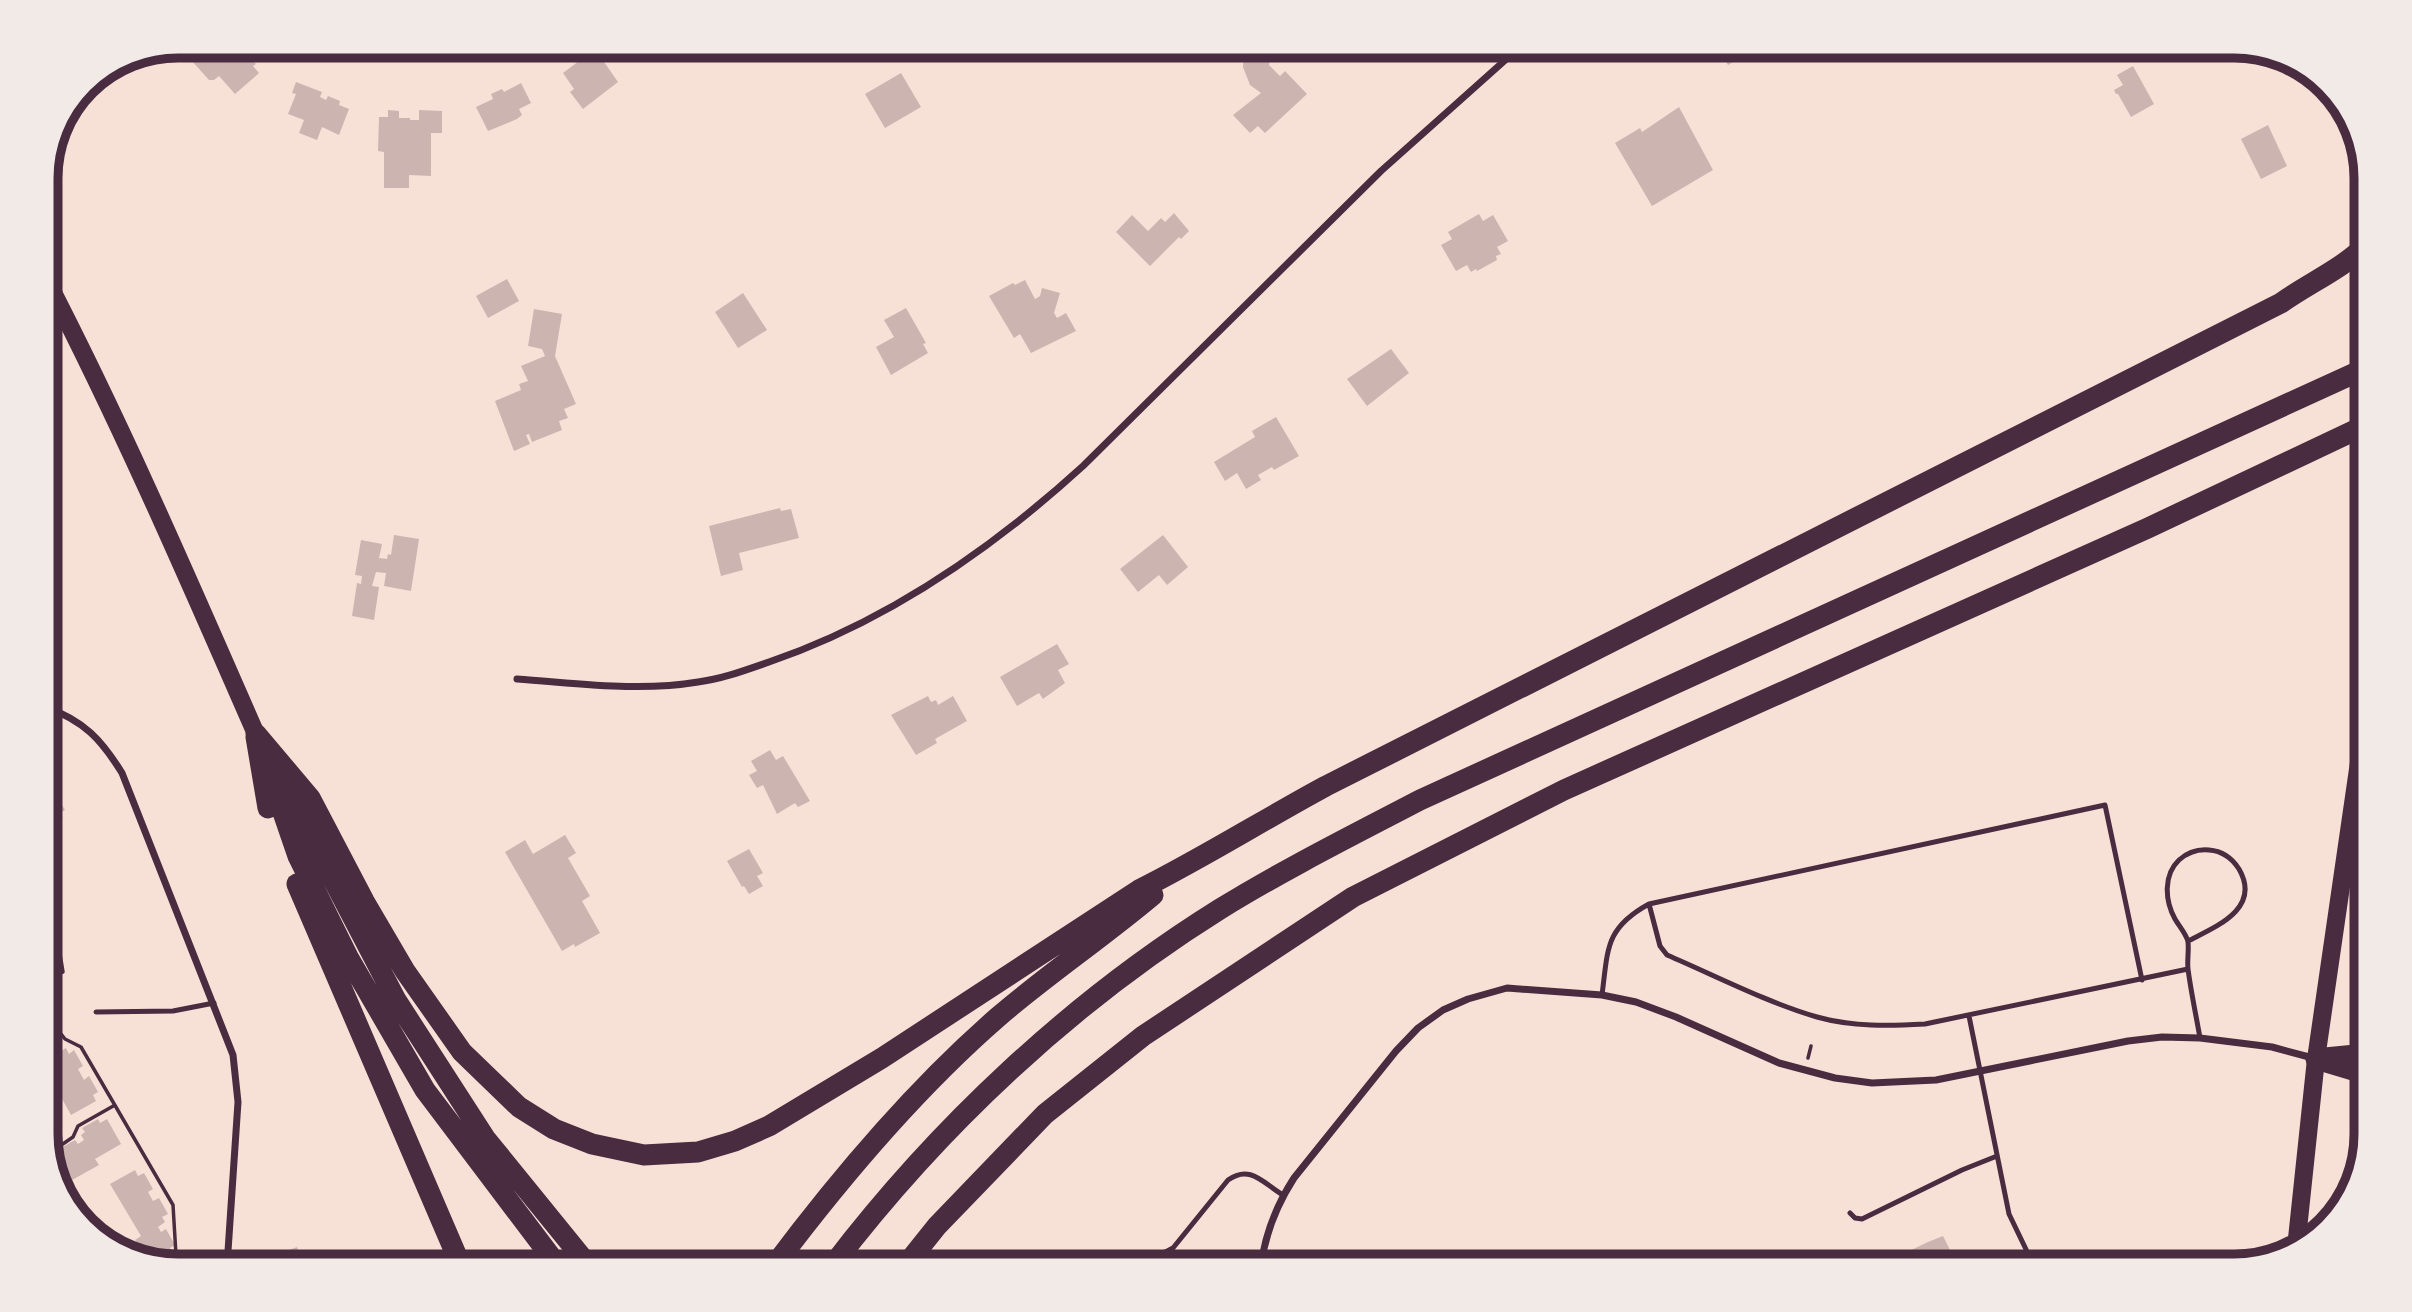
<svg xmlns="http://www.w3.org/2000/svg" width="2412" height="1312" font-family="'Sofia Sans Condensed',sans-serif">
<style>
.building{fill:#ccb4b1}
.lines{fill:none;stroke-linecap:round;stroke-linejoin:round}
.path{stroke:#4a2c40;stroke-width:3.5}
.service{stroke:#4a2c40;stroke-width:5}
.minor{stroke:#4a2c40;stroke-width:7}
.primary{stroke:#4a2c40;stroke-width:18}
.motorway{stroke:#4a2c40;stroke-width:21}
.rim{fill:none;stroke:#4a2c40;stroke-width:9}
</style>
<rect width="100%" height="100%" fill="#f7e1d7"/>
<!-- building -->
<path class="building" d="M 199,46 L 235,46 L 237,48 L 243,46 L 250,53 L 248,55 L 256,64 L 253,66 L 259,73 L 235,94 L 219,76 L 214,80 L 209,80 L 192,61 L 203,51 Z
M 575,46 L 593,46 L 618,82 L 583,109 L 570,92 L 574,89 L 563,73 L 579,61 L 570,49 Z
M 1244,46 L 1271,48 L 1269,65 L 1280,76 L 1285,71 L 1307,94 L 1265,133 L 1258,126 L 1250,133 L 1233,115 L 1261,93 L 1250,85 L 1243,67 Z
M 1695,46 L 1715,46 L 1700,54 Z
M 1717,46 L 1767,46 L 1753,53 L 1750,49 L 1748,50 L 1749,53 L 1728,65 Z
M 2133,66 L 2154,104 L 2131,117 L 2118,94 L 2116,94 L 2114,90 L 2123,85 L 2117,75 Z
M 901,73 L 921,107 L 885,128 L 865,94 Z
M 296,82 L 322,92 L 320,97 L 326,100 L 328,96 L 340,101 L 339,105 L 349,109 L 339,135 L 322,127 L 317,140 L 299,133 L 304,120 L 288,114 L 296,94 L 292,93 Z
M 521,83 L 531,103 L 519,109 L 522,115 L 517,119 L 488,131 L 476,107 L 493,99 L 491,94 L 502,89 L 504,92 Z
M 1679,107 L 1713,170 L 1652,206 L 1615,143 L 1640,128 L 1642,132 Z
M 388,110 L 399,111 L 399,118 L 410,118 L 410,120 L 419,120 L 419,110 L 442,111 L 442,133 L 431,133 L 431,176 L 409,175 L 409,188 L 384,188 L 384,152 L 378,151 L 379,117 L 388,117 Z
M 2268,125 L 2287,166 L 2261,179 L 2241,139 Z
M 1174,213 L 1189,231 L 1181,239 L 1179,237 L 1150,266 L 1116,232 L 1132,215 L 1148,231 L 1161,218 L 1165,222 Z
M 1479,214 L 1483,221 L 1493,215 L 1508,241 L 1497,247 L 1501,254 L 1496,256 L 1497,260 L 1477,271 L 1476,269 L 1471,272 L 1467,265 L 1456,271 L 1441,245 L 1452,239 L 1448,232 Z
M 507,279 L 519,301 L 488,318 L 476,296 Z
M 1025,280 L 1035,299 L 1040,296 L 1042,288 L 1060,293 L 1054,313 L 1057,318 L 1066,313 L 1076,331 L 1031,353 L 1020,334 L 1014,338 L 989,296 L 1013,283 L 1015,285 Z
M 743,293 L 767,330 L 738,348 L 715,312 Z
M 906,308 L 926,343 L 923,344 L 928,353 L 891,375 L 876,347 L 894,337 L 884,320 Z
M 534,309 L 562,314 L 555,356 L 576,404 L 564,409 L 568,418 L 559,421 L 562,430 L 532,442 L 529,434 L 526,435 L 530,444 L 514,451 L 495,401 L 521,390 L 519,384 L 528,381 L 521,366 L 545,356 L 542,349 L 528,346 Z
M 1391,349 L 1409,373 L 1367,406 L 1347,379 Z
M 1276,417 L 1299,456 L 1274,470 L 1272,467 L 1258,475 L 1261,480 L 1246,489 L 1237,473 L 1225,481 L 1214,462 L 1255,437 L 1252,431 Z
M 46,480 L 52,481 L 47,507 L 46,507 Z
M 780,508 L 781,511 L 791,509 L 799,538 L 739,553 L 743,570 L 721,576 L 709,526 Z
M 394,535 L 419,539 L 411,591 L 384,586 L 386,573 L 376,572 L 372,586 L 379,587 L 374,620 L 352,616 L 357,583 L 361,584 L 362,576 L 355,575 L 361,540 L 382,544 L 379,558 L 387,559 L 388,554 L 391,555 Z
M 1163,535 L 1188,567 L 1167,585 L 1159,575 L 1138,592 L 1120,569 Z
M 1057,644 L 1069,664 L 1058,670 L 1065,683 L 1043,699 L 1039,693 L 1017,706 L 1000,677 Z
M 928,696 L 931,702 L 936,700 L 938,705 L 953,696 L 967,721 L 935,739 L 937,743 L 916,755 L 891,715 Z
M 770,750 L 776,760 L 783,756 L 810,801 L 798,807 L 795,803 L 777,814 L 763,785 L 757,788 L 749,775 L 757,771 L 751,761 Z
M 51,786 L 65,810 L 60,813 L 63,818 L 47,828 L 46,789 Z
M 565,835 L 576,853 L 568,858 L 590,896 L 582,901 L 600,933 L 575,947 L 574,944 L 562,951 L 505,852 L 525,840 L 533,854 Z
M 749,849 L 763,873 L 757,876 L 763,886 L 749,894 L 744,886 L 742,887 L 727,861 Z
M 48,949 L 57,965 L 52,967 L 55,973 L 46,978 L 46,950 Z
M 66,1048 L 69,1054 L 74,1050 L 83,1066 L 78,1069 L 84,1080 L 89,1076 L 98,1092 L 93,1095 L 96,1101 L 71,1115 L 46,1070 L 46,1060 Z
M 98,1119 L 100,1123 L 107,1119 L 121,1144 L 95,1159 L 99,1165 L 72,1180 L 75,1186 L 63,1193 L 51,1160 L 56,1165 L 62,1161 L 59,1156 L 63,1153 L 61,1148 L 75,1140 L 78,1144 L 84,1140 L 81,1135 L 85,1132 L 82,1128 Z
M 135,1170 L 138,1176 L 144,1173 L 153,1189 L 148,1192 L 153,1201 L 159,1198 L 168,1214 L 162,1217 L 165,1222 L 158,1227 L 161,1232 L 166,1229 L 175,1245 L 170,1248 L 173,1253 L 158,1262 L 145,1259 L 135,1240 L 141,1236 L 110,1184 Z
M 93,1220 L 104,1239 L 104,1240 L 87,1224 Z
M 1943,1236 L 1958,1266 L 1878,1266 L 1928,1242 Z
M 297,1247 L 304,1266 L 273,1266 L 270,1257 Z"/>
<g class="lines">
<!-- path -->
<path class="path" d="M 46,899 L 53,911 L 63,972 L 46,981
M 54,1025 L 65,1039 L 81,1047 L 173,1205 L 176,1255 L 162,1263
M 1808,1058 L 1811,1046
M 51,1159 L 59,1153 L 57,1148 L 73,1137 L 78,1126 L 115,1105
M 1833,1266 L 1858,1255"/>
<!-- service -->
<path class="service" d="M 1649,904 L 1660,946 L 1667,955 C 1716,976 1766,1002 1817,1017 C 1853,1027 1889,1026 1925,1024 L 2188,969
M 2188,941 C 2215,927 2262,909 2239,869 C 2232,858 2222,851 2209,850 C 2198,849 2188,852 2179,860 C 2163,875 2165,901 2175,919 C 2179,926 2187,935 2188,942 C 2189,951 2187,960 2188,969 C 2191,992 2196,1015 2200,1038
M 1602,995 C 1608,949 1605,928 1649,904 L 2105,805 L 2142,980
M 96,1012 L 173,1011 L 214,1003
M 1969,1016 L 2009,1214 L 2034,1266
M 1850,1213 L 1855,1218 L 1862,1219 L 1962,1170 L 1997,1156
M 1083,1266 C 1112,1257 1147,1264 1173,1248 L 1228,1180 C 1250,1164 1263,1183 1283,1195"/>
<!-- minor -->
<path class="minor" d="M 517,679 C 577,683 638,692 698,682 C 722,679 746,670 769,662 C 886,622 992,549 1083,466 L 1381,171 L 1521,46
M 46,707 C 84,721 101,739 122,773 L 233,1055 L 238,1102 L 227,1266
M 1261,1266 C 1265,1234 1276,1206 1294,1178 L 1396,1051 L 1418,1028 L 1443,1010 L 1468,999 L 1507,988 L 1602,995 L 1636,1002 L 1676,1017 L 1779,1063 L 1835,1078 L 1872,1083 L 1936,1080 L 2128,1041 L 2162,1037 L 2200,1038 L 2272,1047 L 2313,1058"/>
<!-- primary -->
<path class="primary" d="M 46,279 C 123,428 189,581 256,734
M 2296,1248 L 2316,1059 L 2366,714"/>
<!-- motorway -->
<path class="motorway" d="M 256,734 L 310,798 L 364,901 L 405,971 L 462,1052 L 519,1107 L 554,1129 L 592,1144 L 644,1155 L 698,1152 L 735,1141 L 769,1126 L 882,1058 L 1139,890 C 1203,858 1263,820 1326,786 L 2281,303 C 2309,283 2342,269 2366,245
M 256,737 L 268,808
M 279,776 L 396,1000 L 485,1138 L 589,1266
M 275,789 L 298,856 L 348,957 L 425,1090 L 558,1266
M 297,884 L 461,1266
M 2325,1058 L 2366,1054
M 2316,1059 L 2366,1074
M 774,1266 C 840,1178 914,1090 998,1017 C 1048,974 1102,938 1153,895
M 832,1266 C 938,1127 1071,1002 1220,909 C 1285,869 1353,835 1420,800 L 2366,368
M 905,1266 L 937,1226 L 1045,1114 L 1143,1036 L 1353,897 L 1564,790 L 2148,528 L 2366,425"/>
</g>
<!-- crop -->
<path d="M0 0H2412V1312H0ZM178 58H2234A120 120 0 0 1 2354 178V1134A120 120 0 0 1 2234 1254H178A120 120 0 0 1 58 1134V178A120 120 0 0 1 178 58Z" fill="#f1eae7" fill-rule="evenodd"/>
<path class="rim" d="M178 58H2234A120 120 0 0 1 2354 178V1134A120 120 0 0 1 2234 1254H178A120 120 0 0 1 58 1134V178A120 120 0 0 1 178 58Z"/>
</svg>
